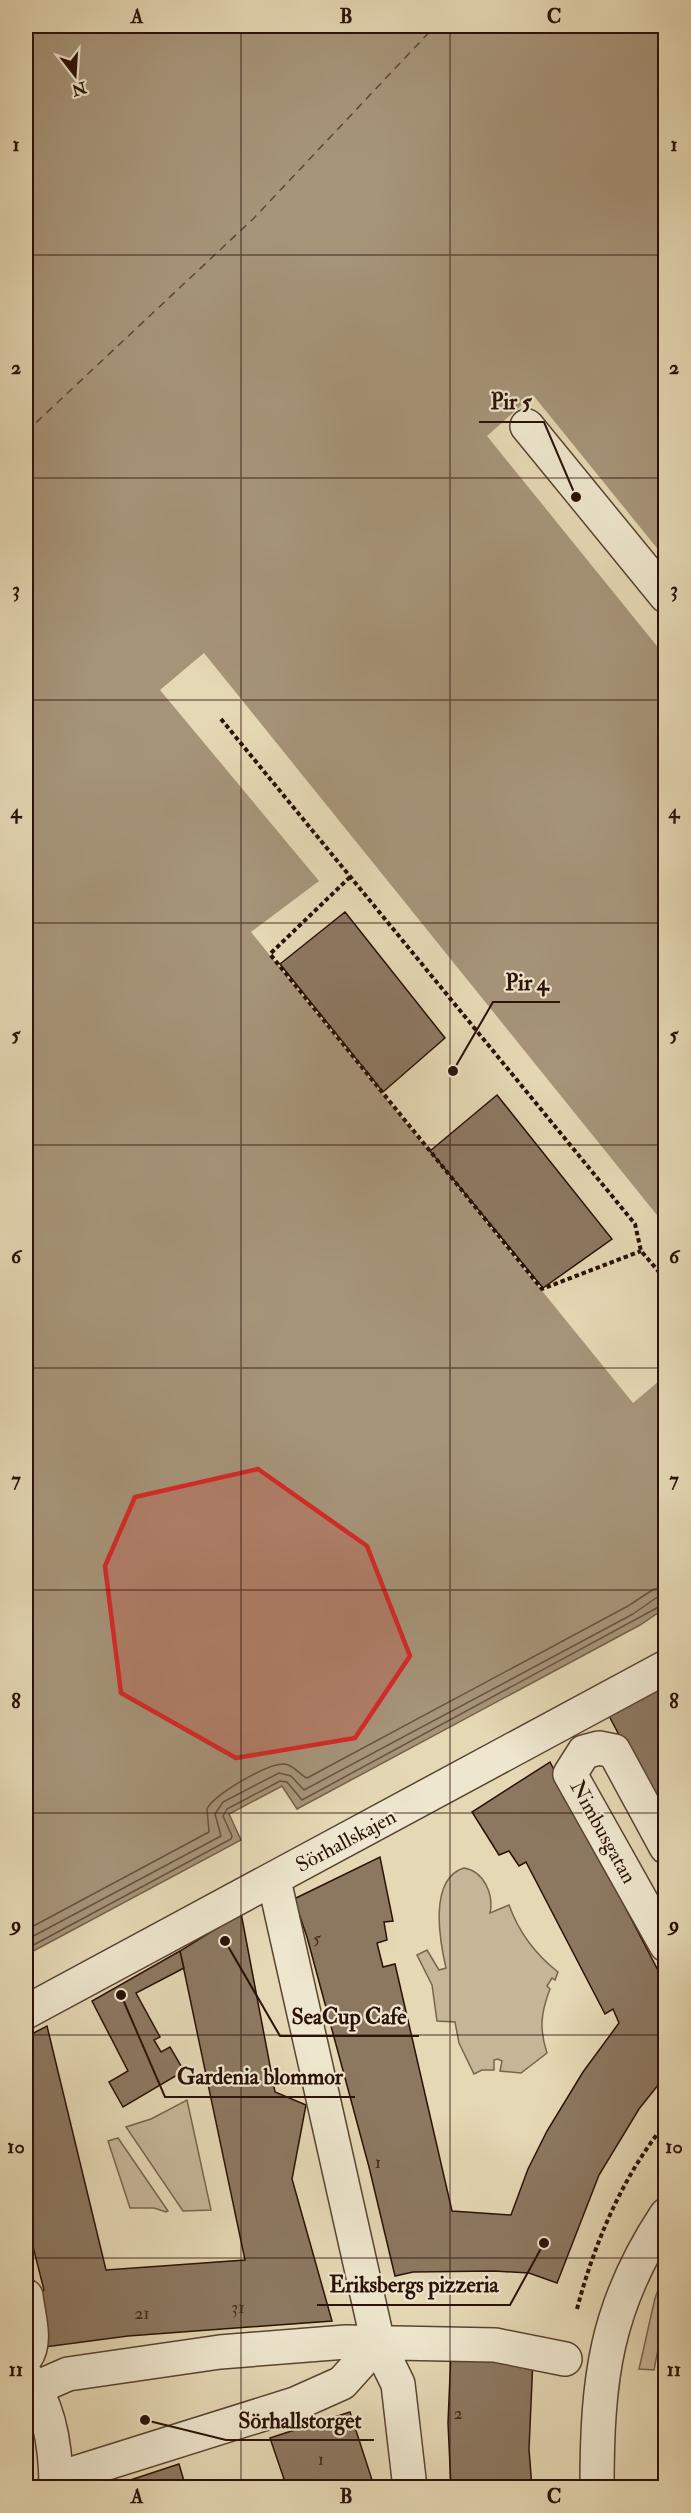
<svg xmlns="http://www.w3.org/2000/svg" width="691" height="2513" font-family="'IM FELL Double Pica',serif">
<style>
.green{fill:#c5b697;stroke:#78644f;stroke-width:1.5}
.water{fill:#a69479;stroke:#75604b;stroke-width:1.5}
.pier{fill:#e5d8b4}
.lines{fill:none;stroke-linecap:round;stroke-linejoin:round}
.shore{stroke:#685240;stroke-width:1.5}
.ferry{stroke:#5c4535;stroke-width:1.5;stroke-dasharray:8 6;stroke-linecap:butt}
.building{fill:#8c7861;stroke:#2b1107;stroke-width:1.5}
.street-casing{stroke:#5a4332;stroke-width:36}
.path{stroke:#2b1107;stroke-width:4;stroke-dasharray:4.5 3;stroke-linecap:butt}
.street{stroke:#eee6ce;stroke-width:33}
.marked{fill:#d62828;fill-opacity:0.2;stroke:#d62828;stroke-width:4.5;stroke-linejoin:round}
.grid{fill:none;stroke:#2b1107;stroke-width:1.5;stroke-opacity:0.55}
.labels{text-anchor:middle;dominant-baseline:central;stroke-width:4.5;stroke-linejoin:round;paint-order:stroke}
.number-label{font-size:18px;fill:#432b1e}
.street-label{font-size:21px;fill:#2b1107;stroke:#eee6ce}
.leader{fill:none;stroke:#2b1107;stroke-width:2}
.callout-dot{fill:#2b1107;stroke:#eee6ce;stroke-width:2}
.callout-label{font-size:22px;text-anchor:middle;font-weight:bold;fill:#2b1107;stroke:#eee6ce;stroke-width:4.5;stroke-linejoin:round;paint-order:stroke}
.neatline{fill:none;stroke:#2b1107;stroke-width:2}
.grid-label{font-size:20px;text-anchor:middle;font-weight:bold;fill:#2b1107}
</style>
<rect width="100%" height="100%" fill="#e5d8b4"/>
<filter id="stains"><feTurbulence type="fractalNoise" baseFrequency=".00333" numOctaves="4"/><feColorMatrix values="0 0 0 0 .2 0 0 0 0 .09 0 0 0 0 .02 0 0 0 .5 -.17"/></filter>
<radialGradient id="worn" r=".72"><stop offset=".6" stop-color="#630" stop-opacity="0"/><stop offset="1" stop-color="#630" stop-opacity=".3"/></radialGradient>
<!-- green -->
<path class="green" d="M 464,1868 C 484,1871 494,1895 490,1913 L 509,1905 C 519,1933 535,1954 558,1972 L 555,1980 L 552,1978 L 547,1986 L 550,1989 C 541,2012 539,2029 547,2053 L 521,2073 L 500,2071 L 502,2061 L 498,2059 L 494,2060 L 494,2070 L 482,2070 L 474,2074 L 459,2043 L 455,2022 L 437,2021 L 432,1985 L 417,1955 L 427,1950 L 439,1970 L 446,1968 C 440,1942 428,1879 464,1868 Z
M 187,2100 L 211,2210 L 183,2211 L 126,2127 L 151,2119 Z
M 118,2138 L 168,2211 L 166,2212 L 154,2208 L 130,2208 L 108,2141 Z
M 665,2272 L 665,2313 L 654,2370 L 639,2369 L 655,2298 Z"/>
<!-- water -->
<path class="water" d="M 26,26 L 665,26 L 665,1608 L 640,1625 L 297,1809 L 282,1786 L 229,1814 L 241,1840 L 26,1955 Z"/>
<!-- pier -->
<path class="pier" d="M 533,395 L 665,558 L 665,656 L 487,436 Z
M 204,653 L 665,1225 L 665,1376 L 633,1403 L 251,932 L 319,881 L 160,690 Z"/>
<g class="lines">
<!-- shore -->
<path class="shore" d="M 26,1930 L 209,1832 L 207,1809 C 213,1795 268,1763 284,1764 C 295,1765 299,1775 307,1778 L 628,1606 L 654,1589 L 666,1587
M 26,1940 L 221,1836 L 215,1814 L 223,1802 L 279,1773 L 291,1776 L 304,1790 L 633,1614 L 656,1598 L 666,1596
M 26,1949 L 231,1839 L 232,1836 L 223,1816 L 227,1809 L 280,1781 L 287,1782 L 302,1800 L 666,1603"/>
<!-- ferry -->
<path class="ferry" d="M 26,432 L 254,218 L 435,26"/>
</g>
<!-- building -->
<path class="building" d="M 345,912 L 445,1038 L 383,1092 L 280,964 Z
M 497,1095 L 612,1239 L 543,1288 L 430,1151 Z
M 666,1674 L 666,1824 L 608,1714 Z
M 550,1762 L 662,1978 L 666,1976 L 666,2075 L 639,2109 L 599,2175 L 557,2283 L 529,2273 L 494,2271 L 413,2272 L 395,2276 L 369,2167 L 307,1937 L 294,1899 L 380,1857 L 393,1921 L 384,1922 L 387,1940 L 377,1943 L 383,1967 L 395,1964 L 452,2211 L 511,2215 L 528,2169 L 547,2131 L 583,2072 L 619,2023 L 613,2009 L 605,2014 L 526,1862 L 519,1866 L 509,1851 L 499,1855 L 472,1812 Z
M 241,1913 L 275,2092 L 306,2105 L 292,2179 L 332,2321 L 128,2336 L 45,2347 L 32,2298 L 44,2290 L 26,2219 L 26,2037 L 47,2026 L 106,2270 L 245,2260 L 180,1951 Z
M 180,1951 L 184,1968 L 136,1993 L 160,2037 L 154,2040 L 161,2052 L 170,2047 L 184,2071 L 123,2107 L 109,2082 L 128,2071 L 92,2001 Z
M 451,2351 L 533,2358 L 529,2449 L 532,2488 L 451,2488 L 448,2423 Z
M 350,2412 L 374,2486 L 259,2488 L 284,2479 L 270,2438 Z
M 179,2464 L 186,2488 L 106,2488 Z"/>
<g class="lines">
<defs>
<path id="street" d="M 527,426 L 666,596
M 666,1847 L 614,1751 L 599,1748 L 584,1752 L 570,1774 L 666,1945
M 274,1880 L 378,2343 L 398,2384 L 410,2488
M 26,2012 L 666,1667
M 26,2296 C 28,2314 37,2342 26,2357
M 26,2376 C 50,2405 56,2450 56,2488
M 36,2388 L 68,2374 L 220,2352 L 346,2342 L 495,2345 L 565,2359
M 56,2479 L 295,2404 L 342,2383 L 378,2343
M 597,2488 C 597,2380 605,2307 666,2215"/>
</defs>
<!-- street casing -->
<use href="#street" class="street-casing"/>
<!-- path -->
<path class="path" d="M 221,719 L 635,1224 L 641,1251 L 666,1280
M 350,877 L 270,954 L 542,1289 L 641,1251
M 577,2309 C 594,2244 623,2175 666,2123"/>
<!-- street -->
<use href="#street" class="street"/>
</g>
<!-- marked area -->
<path class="marked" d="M 258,1469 L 367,1546 L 410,1656 L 355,1738 L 236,1758 L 121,1693 L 105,1566 L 135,1497 Z"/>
<!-- grid -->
<path class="grid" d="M 241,26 L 241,2488M 450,26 L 450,2488M 26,255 L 666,255M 26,478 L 666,478M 26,700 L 666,700M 26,923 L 666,923M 26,1145 L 666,1145M 26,1368 L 666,1368M 26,1590 L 666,1590M 26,1813 L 666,1813M 26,2035 L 666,2035M 26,2258 L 666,2258"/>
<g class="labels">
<!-- number labels -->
<g class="number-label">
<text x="317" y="1938">5</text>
<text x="378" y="2162">1</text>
<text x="238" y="2307">31</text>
<text x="142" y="2313">21</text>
<text x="458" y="2413">2</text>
<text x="321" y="2459">1</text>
</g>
<!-- street labels -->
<g class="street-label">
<text transform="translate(603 1832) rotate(61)">Nimbusgatan</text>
<text transform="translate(346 1841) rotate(-28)">Sörhallskajen</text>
</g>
</g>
<!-- callouts -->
<path class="leader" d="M576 497L544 422H479M453 1071L493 1002H560M225 1941L280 2036H419M121 1995L165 2097H355M544 2243L510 2305H317M145 2420L226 2440H374"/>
<g class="callout-dot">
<circle cx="576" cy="497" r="6"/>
<circle cx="453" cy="1071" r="6"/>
<circle cx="225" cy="1941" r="6"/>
<circle cx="121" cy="1995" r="6"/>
<circle cx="544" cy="2243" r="6"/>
<circle cx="145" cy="2420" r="6"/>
</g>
<g class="callout-label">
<text x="511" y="409">Pir 5</text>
<text x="527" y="990">Pir 4</text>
<text x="349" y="2024">SeaCup Cafe</text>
<text x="260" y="2084">Gardenia blommor</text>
<text x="414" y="2292">Eriksbergs pizzeria</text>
<text x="300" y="2428">Sörhallstorget</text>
</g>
<!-- margin -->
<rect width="691" height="2513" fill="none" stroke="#e5d8b4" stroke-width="66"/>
<!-- north arrow -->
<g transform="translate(75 75) rotate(163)" stroke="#eee6ce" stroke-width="4.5" paint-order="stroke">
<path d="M0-4.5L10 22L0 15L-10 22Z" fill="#2b1107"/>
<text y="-9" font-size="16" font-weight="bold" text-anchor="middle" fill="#2b1107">N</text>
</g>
<rect x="33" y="33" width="625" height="2447" class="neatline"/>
<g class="grid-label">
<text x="137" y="23">A</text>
<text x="346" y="23">B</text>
<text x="554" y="23">C</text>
<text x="16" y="151">1</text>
<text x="674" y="151">1</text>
<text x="16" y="374">2</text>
<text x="674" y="374">2</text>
<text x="16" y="596">3</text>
<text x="674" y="596">3</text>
<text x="16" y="818">4</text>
<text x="674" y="818">4</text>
<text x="16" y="1041">5</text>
<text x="674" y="1041">5</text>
<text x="16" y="1263">6</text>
<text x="674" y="1263">6</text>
<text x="16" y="1486">7</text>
<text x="674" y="1486">7</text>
<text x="16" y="1708">8</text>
<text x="674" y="1708">8</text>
<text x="16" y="1931">9</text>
<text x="674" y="1931">9</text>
<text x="16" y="2153">10</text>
<text x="674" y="2153">10</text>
<text x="16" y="2376">11</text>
<text x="674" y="2376">11</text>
<text x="137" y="2503">A</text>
<text x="346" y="2503">B</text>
<text x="554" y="2503">C</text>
</g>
<rect width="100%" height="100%" filter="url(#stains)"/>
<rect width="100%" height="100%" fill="url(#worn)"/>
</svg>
